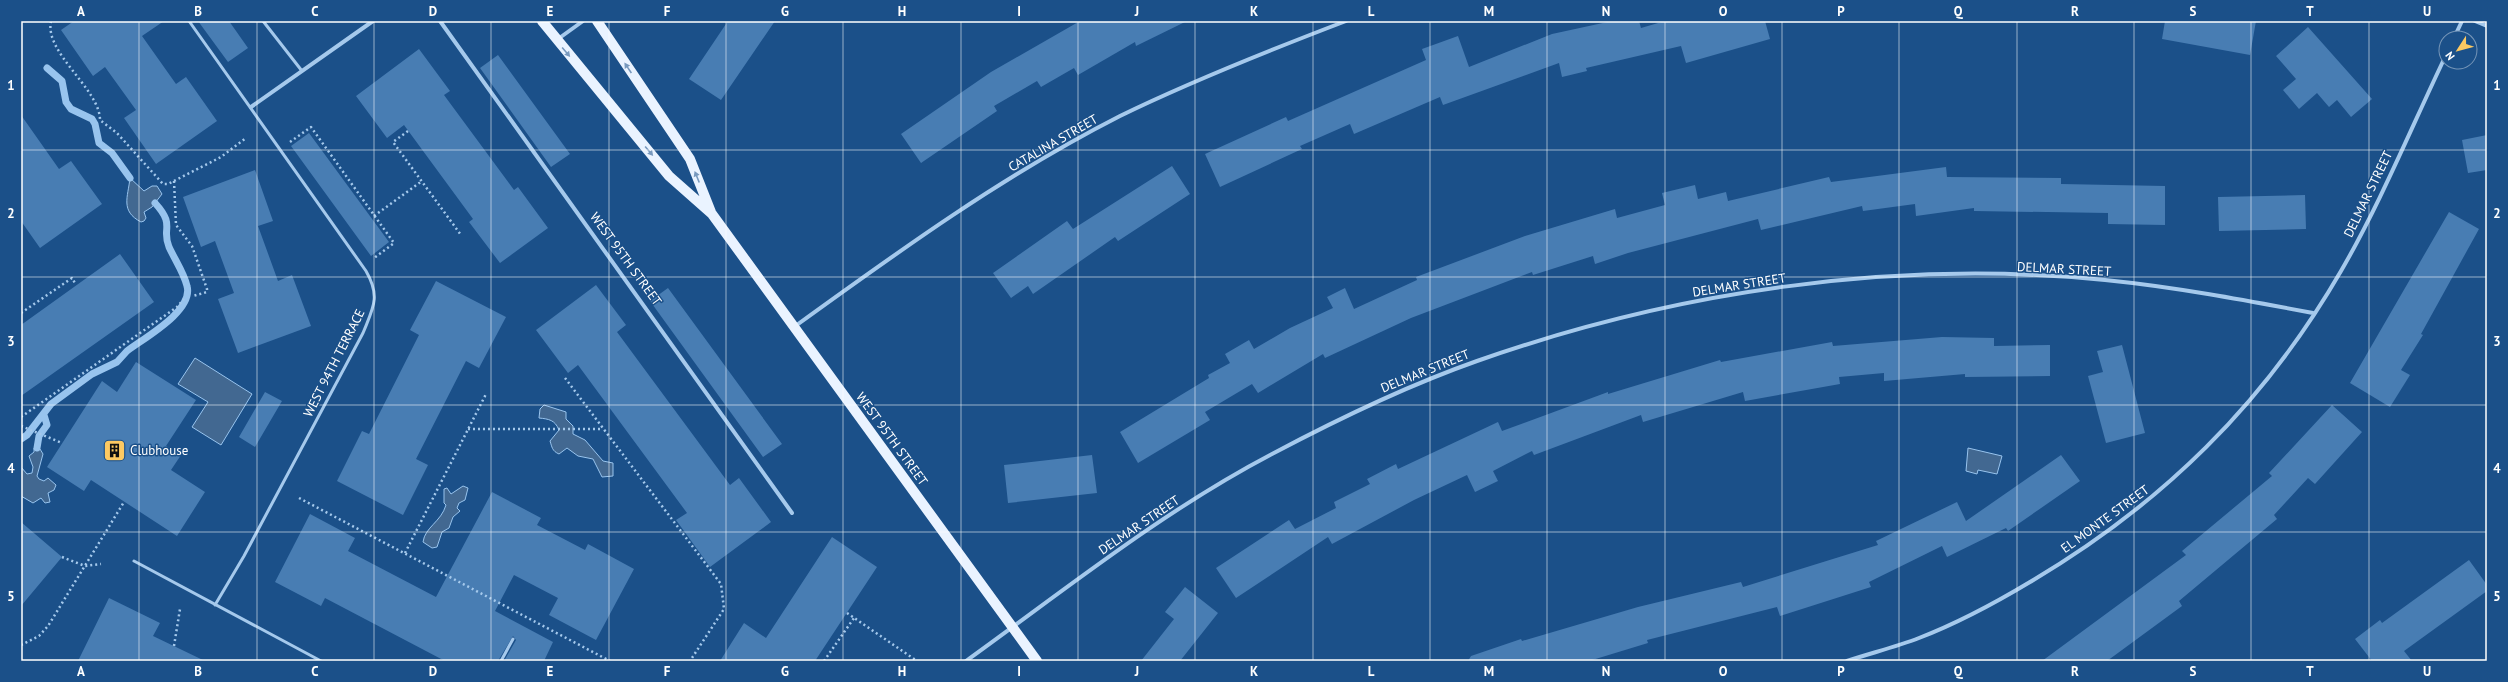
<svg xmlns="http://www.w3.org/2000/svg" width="2508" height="682" font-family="'PT Sans',sans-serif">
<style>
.water{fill:#426891;stroke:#98c4ee}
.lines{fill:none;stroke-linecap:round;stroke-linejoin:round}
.stream{stroke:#98c4ee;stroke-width:7}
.building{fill:#487db3}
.path{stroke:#a5c9ec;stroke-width:2.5;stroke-dasharray:2 3;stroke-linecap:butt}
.lane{stroke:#a5c9ec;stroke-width:3}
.street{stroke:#a5c9ec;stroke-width:4}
.primary{stroke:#eaf3ff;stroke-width:10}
.oneway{fill:#7899be}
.grid{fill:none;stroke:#fff;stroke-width:1;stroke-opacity:0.55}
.labels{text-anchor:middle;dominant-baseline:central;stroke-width:3;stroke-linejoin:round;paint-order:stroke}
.street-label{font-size:13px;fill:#fff;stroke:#1b5089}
.poi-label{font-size:13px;fill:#fff;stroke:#1b5089;text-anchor:start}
.neatline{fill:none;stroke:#fff;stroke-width:1.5}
.grid-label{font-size:13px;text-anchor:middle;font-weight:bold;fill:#fff}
</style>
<rect width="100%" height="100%" fill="#1b5089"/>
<!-- water -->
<path class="water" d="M 130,178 L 144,191 L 152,186 L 157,186 L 162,194 L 152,207 L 144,212 L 146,218 L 144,221 L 141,222 C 120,211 128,197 130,178 Z
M 195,358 L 252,394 L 221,445 L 192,427 L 208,402 L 178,384 Z
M 544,405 L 566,412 L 566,419 L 573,426 L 573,434 L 585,440 L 603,461 L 613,463 L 613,476 L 602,477 L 593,459 L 578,456 L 567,448 L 559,454 C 552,451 552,447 550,441 L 559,430 C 555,420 549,419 539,418 L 540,409 Z
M 34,448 L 40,449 L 43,454 L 37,476 L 39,479 L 44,481 L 48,478 L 56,485 L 54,490 L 48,493 L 50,502 L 45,503 L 41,498 L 33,503 L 21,496 L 21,467 L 27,474 L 32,473 L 33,467 L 29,456 L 34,452 Z
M 1968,448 L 2002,456 L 1997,474 L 1978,470 L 1977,474 L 1966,471 Z
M 463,486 L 468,488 L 465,500 L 459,503 L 457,508 L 460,511 L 453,517 L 449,528 L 442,532 L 437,547 L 432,548 L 423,542 C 425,527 441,522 446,505 L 444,503 L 444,489 L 447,488 L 451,494 Z"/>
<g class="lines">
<!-- stream -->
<path class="stream" d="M 47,68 L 62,81 L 66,102 L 71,109 L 92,119 L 95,124 L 99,143 L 112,153 L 130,178
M 21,439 L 27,435 L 51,404 L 92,374 L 117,362 L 127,351 C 144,338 194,311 187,286 C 184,273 175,260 169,247 C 161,228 176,226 155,203
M 37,448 L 39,436 L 47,425 L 44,415"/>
</g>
<!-- building -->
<path class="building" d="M 74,21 L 164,21 L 142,36 L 176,84 L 186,77 L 217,121 L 156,164 L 124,118 L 136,110 L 105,67 L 93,76 L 61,30 Z
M 198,21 L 229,21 L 248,48 L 228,62 Z
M 728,21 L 775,21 L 721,100 L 689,79 Z
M 1080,21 L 1187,21 L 1136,46 L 1135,42 L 1078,75 L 1074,68 L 1041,87 L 1037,81 L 994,106 L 997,111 L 921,163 L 901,134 L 991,72 Z
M 1612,21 L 1639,21 L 1641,28 L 1665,21 L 1765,21 L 1770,39 L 1686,63 L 1681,46 L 1586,68 L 1587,71 L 1562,77 L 1559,63 L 1443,105 L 1440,97 L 1354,134 L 1350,124 L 1300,146 L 1302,149 L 1220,187 L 1205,154 L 1286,117 L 1288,121 L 1426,60 L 1422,49 L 1458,36 L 1469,67 L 1552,34 Z
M 2165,21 L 2256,21 L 2250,55 L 2162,39 Z
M 2308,27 L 2372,99 L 2351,117 L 2337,100 L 2329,107 L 2317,93 L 2299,109 L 2283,90 L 2296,79 L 2276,56 Z
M 419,49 L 450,91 L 444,95 L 514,190 L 518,187 L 548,228 L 500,263 L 469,222 L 473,219 L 404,125 L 387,138 L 356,96 Z
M 498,55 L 570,154 L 551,167 L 480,68 Z
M 21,115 L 59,169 L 71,161 L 102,204 L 40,248 L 21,221 Z
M 309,133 L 389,242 L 371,256 L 291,146 Z
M 2487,135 L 2487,170 L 2468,173 L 2462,140 Z
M 1172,166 L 1190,194 L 1118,241 L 1115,237 L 1033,294 L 1028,286 L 1011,298 L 993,273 L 1067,221 L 1073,229 Z
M 1946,167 L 1947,177 L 2061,178 L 2061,184 L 2165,186 L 2165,225 L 2108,224 L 2108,213 L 1974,211 L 1974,208 L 1916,216 L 1915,204 L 1863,211 L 1862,206 L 1761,230 L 1758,219 L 1628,253 L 1595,264 L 1593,256 L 1533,275 L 1532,272 L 1411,318 L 1325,358 L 1323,354 L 1258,393 L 1252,384 L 1205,412 L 1210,420 L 1138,463 L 1120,432 L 1209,378 L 1208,375 L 1230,363 L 1225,354 L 1249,340 L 1254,349 L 1290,328 L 1333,308 L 1327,297 L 1345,288 L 1354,309 L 1417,280 L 1416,277 L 1525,236 L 1615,209 L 1617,218 L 1665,205 L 1662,193 L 1695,185 L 1698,199 L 1726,192 L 1728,201 L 1829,177 L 1831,182 Z
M 255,170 L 273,221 L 258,226 L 278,281 L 292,275 L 311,326 L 238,353 L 218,299 L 234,293 L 215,241 L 201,247 L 183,197 Z
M 2305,195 L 2306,229 L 2219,231 L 2218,197 Z
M 2449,212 L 2479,229 L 2421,334 L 2423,335 L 2401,370 L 2410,375 L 2390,407 L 2350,383 Z
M 120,254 L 154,302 L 21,396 L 21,325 Z
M 436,281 L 506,317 L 479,368 L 466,361 L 416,459 L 428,465 L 403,515 L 337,481 L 362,431 L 369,434 L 419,335 L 410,330 Z
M 596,285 L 626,325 L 617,332 L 730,485 L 739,478 L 771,522 L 710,567 L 676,520 L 687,513 L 578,365 L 568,373 L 536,330 Z
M 668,288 L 782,444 L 763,457 L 650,301 Z
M 1942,337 L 1994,338 L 1994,346 L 2050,345 L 2050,376 L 1965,377 L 1965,374 L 1884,381 L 1884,373 L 1839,377 L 1840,384 L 1745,401 L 1743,392 L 1643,422 L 1641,415 L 1534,455 L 1532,451 L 1493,471 L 1498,481 L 1475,492 L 1467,475 L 1414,500 L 1332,544 L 1328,537 L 1236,598 L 1216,568 L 1289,520 L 1295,529 L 1336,508 L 1334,502 L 1370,484 L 1367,479 L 1396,464 L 1398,469 L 1498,422 L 1502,431 L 1608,392 L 1608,394 L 1720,360 L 1721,362 L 1832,342 L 1833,346 Z
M 2122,345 L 2145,433 L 2106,443 L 2088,376 L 2103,372 L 2097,351 Z
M 136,362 L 196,400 L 166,446 L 181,455 L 171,470 L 205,492 L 177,536 L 91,480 L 84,491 L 47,467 L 102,381 L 117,392 Z
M 265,392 L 282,401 L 255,447 L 239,437 Z
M 2332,405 L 2362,432 L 2315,484 L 2308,478 L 2274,515 L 2277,519 L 2179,601 L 2182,606 L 2107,661 L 2042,661 L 2186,555 L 2182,551 L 2272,476 L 2269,473 Z
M 1092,455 L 1097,493 L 1008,503 L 1004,465 Z
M 2061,455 L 2080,481 L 2008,531 L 2006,528 L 1947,557 L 1942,546 L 1869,582 L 1871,587 L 1780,616 L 1777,607 L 1647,640 L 1648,643 L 1589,661 L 1468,661 L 1471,656 L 1521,639 L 1522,641 L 1638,607 L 1741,582 L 1743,587 L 1878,545 L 1876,541 L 1957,502 L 1966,521 Z
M 492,492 L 541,518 L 537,525 L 585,550 L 588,544 L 634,569 L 596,640 L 549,615 L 558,598 L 514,575 L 495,611 L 553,642 L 544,661 L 504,661 L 516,640 L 513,636 L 498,661 L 445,661 L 325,598 L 321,606 L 275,582 L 310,514 L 355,538 L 348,551 L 436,597 Z
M 21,522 L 62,557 L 21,606 Z
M 832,537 L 877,567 L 815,661 L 720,661 L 744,623 L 766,638 Z
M 2469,560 L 2487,585 L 2487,591 L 2404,651 L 2412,661 L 2372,661 L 2355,639 L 2380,620 L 2382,623 Z
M 1185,587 L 1218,613 L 1180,661 L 1141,661 L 1174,619 L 1165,612 Z
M 109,598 L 160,623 L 153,636 L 205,661 L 78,661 Z"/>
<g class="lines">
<!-- path -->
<path class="path" d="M 51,21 C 44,53 100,89 100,120 L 117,133 L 163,184 L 168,184 L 221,157 L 246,138
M 408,131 L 393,142 L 461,235
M 290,142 L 311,127 L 394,243 L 374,258
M 174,181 L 176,225 L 192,246 L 207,289 L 207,292 L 193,296
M 374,216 L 422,181
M 21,313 L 72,278 L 76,285
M 565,378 L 721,584 L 724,609 L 690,661
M 21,417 L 177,307 L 184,299
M 21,426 L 62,443
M 468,429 L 603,429
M 299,498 L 610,661
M 405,553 L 486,394
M 62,557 L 85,566 L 101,564
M 847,613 L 917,661
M 21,645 L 39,636 L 48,626 L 124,502
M 174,646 L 180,609
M 824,661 L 854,618"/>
<!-- lane -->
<path class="lane" d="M 189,21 L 366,271 C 381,297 373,308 363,333 L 244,556 L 215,605
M 263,21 L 302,71
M 134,561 L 321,661
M 501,661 L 513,639"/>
<!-- street -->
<path class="street" d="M 440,21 L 792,513
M 2475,21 L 2487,26
M 2454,38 L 2462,21
M 558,39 L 583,21
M 251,107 L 373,21
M 794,327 C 899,251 1004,175 1120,116 C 1194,80 1270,50 1346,21
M 966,661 C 1066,589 1163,511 1272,454 C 1338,419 1406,386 1477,361 C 1676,291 1895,259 2105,280 C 2175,287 2244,300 2313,313
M 1847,661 C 1871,653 1896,647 1919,638 C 1958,623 1995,603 2030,582 C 2162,504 2264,404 2341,271 C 2380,204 2412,126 2446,55"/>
<!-- primary -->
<path class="primary" d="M 542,21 L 669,176 L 712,214 L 1037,661
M 597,21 L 690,159 L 711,212"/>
</g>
<!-- one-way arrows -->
<defs><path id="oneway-solid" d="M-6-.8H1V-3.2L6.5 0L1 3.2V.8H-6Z"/></defs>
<g class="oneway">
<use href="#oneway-solid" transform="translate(566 52) rotate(50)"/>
<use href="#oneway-solid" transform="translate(628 68) rotate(-124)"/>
<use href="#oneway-solid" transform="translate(649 151) rotate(50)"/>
<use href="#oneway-solid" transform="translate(697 177) rotate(-112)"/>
</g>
<!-- grid -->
<path class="grid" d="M 139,21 L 139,661M 257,21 L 257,661M 374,21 L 374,661M 491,21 L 491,661M 609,21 L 609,661M 726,21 L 726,661M 843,21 L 843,661M 961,21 L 961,661M 1078,21 L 1078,661M 1195,21 L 1195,661M 1313,21 L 1313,661M 1430,21 L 1430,661M 1547,21 L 1547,661M 1665,21 L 1665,661M 1782,21 L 1782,661M 1899,21 L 1899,661M 2017,21 L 2017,661M 2134,21 L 2134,661M 2251,21 L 2251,661M 2369,21 L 2369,661M 21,150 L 2487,150M 21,277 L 2487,277M 21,405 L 2487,405M 21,532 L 2487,532"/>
<!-- icons -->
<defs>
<symbol id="building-square" viewBox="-11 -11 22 22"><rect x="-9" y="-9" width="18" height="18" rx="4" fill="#fdc962" stroke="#1b5089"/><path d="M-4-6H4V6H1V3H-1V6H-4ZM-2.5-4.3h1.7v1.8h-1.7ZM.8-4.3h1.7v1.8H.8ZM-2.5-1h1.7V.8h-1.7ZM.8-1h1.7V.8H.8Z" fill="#111"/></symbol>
</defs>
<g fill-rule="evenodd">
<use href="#building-square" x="102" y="438" width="25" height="25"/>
</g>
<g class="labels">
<!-- street labels -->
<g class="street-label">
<text transform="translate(1053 143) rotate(-30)">CATALINA STREET</text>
<text transform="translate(2368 194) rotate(-64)">DELMAR STREET</text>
<text transform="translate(626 259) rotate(54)">WEST 95TH STREET</text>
<text transform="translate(2064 269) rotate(3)">DELMAR STREET</text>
<text transform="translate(1739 285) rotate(-9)">DELMAR STREET</text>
<text transform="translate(334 363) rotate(-63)">WEST 94TH TERRACE</text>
<text transform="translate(1425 371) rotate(-22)">DELMAR STREET</text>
<text transform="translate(892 439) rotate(54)">WEST 95TH STREET</text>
<text transform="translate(2105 519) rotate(-36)">EL MONTE STREET</text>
<text transform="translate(1139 525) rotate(-34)">DELMAR STREET</text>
</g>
<!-- poi labels -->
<g class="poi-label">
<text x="130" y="450">Clubhouse</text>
</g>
</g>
<!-- border -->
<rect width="2508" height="682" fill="none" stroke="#1b5089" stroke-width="44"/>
<!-- north arrow -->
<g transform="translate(2458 50) rotate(234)"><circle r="19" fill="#1b5089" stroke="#7696b8"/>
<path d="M0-3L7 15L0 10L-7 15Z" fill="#fdc962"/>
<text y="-6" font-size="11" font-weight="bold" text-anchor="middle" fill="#ffffff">N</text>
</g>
<rect x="22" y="22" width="2464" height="638" class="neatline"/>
<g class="grid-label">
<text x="81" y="16">A</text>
<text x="198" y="16">B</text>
<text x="315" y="16">C</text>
<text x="433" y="16">D</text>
<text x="550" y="16">E</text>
<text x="667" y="16">F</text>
<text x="785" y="16">G</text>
<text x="902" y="16">H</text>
<text x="1019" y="16">I</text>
<text x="1137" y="16">J</text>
<text x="1254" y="16">K</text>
<text x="1371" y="16">L</text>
<text x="1489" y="16">M</text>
<text x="1606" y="16">N</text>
<text x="1723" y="16">O</text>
<text x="1841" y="16">P</text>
<text x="1958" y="16">Q</text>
<text x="2075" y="16">R</text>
<text x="2193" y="16">S</text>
<text x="2310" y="16">T</text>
<text x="2427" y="16">U</text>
<text x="11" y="90">1</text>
<text x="2497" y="90">1</text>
<text x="11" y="218">2</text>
<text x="2497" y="218">2</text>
<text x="11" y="346">3</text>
<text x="2497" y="346">3</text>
<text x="11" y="473">4</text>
<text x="2497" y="473">4</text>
<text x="11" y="601">5</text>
<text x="2497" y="601">5</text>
<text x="81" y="676">A</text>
<text x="198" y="676">B</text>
<text x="315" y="676">C</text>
<text x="433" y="676">D</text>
<text x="550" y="676">E</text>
<text x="667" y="676">F</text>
<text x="785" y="676">G</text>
<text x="902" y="676">H</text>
<text x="1019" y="676">I</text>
<text x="1137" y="676">J</text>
<text x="1254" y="676">K</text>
<text x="1371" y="676">L</text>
<text x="1489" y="676">M</text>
<text x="1606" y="676">N</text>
<text x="1723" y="676">O</text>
<text x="1841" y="676">P</text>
<text x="1958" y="676">Q</text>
<text x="2075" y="676">R</text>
<text x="2193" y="676">S</text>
<text x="2310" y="676">T</text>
<text x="2427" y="676">U</text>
</g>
</svg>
